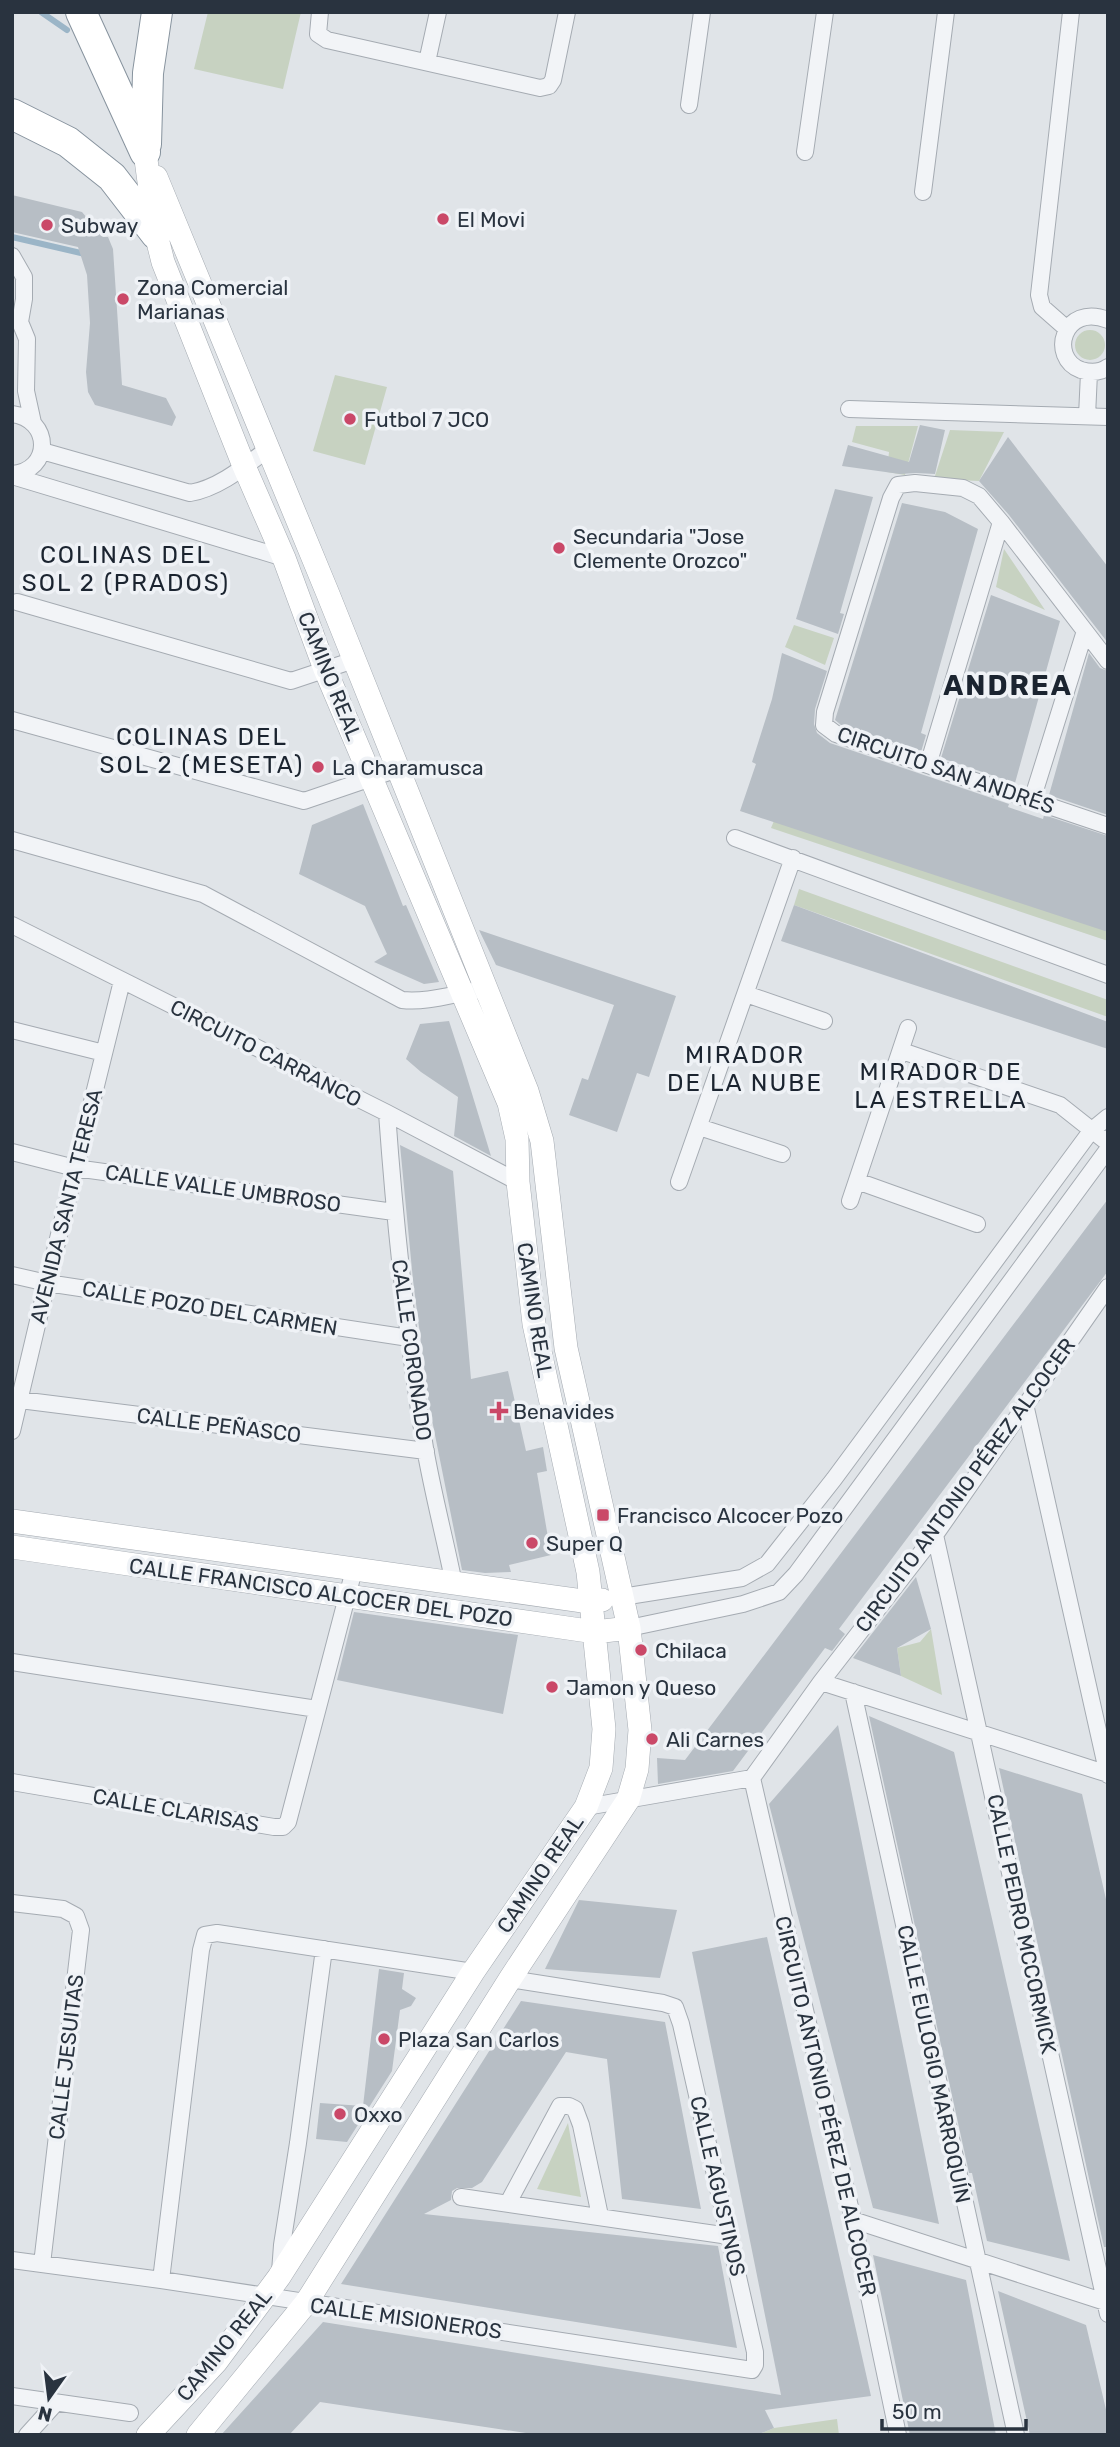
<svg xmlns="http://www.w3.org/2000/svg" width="1120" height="2447" font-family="Rubik,sans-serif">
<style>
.green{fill:#c7d2c1}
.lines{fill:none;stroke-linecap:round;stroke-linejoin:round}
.stream{stroke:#9bb5c7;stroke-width:6}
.building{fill:#b7bec5}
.street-casing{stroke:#a5abb2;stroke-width:18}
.secondary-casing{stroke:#a5abb2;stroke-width:24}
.highway-casing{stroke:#87939e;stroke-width:32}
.street{stroke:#f2f4f7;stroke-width:16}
.secondary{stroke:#fff;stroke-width:23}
.highway{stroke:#fff;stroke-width:30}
.poi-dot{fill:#ca4868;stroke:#eff2f6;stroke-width:2.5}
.labels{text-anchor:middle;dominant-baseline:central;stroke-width:7;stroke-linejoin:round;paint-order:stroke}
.poi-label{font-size:21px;fill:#29333f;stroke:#eff2f6;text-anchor:start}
.street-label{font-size:21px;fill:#29333f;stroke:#eff2f6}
.quarter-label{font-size:24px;letter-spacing:2px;fill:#1b2430;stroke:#eff2f6}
.district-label{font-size:28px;font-weight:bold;letter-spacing:2px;fill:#1b2430;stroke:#eff2f6}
</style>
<rect width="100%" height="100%" fill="#e0e4e8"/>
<!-- green -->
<path class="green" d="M 208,12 L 301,12 L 283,89 L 194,69 Z
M1075 345a15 15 0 1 1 30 0a15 15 0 1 1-30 0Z
M 335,375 L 387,387 L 365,465 L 313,451 Z
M 856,426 L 918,426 L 905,475 L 887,472 L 889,452 L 852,442 Z
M 950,430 L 1004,432 L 979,481 L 934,479 Z
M 1004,549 L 1045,610 L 996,587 Z
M 794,625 L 834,638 L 825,665 L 785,647 Z
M 776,816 L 1108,930 L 1108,941 L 771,828 Z
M 799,889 L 1108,1000 L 1108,1017 L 794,905 Z
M 931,1629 L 942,1695 L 901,1676 L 897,1648 L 920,1642 Z
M 568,2123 L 581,2197 L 537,2189 Z
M 837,2419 L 839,2435 L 757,2435 L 774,2428 Z"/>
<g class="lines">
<!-- stream -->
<path class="stream" d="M 41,12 L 67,30
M 12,237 L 85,254"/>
</g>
<!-- building -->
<path class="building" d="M 12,195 L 82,212 L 103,237 L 108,237 L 113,249 L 122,385 L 166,398 L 176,417 L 172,426 L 95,405 L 88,392 L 86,372 L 90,323 L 87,275 L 78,247 L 12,232 Z
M 920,425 L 945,430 L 935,474 L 916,473 L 900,474 L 842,466 L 848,445 L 909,462 Z
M 1008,437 L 1108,567 L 1108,643 L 1009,515 L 979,481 Z
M 835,489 L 873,497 L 840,613 L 844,614 L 838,634 L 796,619 Z
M 902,503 L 945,512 L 978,529 L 921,733 L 926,735 L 921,752 L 841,725 L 835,720 Z
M 991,595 L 1060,621 L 1015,783 L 941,758 Z
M 782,653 L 827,671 L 815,709 L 814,724 L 817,733 L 830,743 L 1009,804 L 1008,807 L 1043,819 L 1044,815 L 1108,836 L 1108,932 L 740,811 L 756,764 L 752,762 L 772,699 Z
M 1089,653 L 1100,668 L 1108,671 L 1108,815 L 1049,795 Z
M 363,804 L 403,906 L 406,905 L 439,982 L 424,984 L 374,962 L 387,954 L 365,906 L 299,874 L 312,825 Z
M 794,905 L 1108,1022 L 1108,1049 L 781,941 Z
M 479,930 L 676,996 L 649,1077 L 637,1073 L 617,1132 L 569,1115 L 582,1078 L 588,1080 L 614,1005 L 496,965 Z
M 449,1021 L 462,1061 L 491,1156 L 454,1136 L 458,1097 L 421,1072 L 406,1059 L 420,1024 Z
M 400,1145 L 453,1171 L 471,1379 L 508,1371 L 526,1451 L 543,1447 L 547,1471 L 537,1473 L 551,1555 L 509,1565 L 511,1572 L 485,1573 L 462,1570 L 429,1405 L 413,1280 Z
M 1108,1199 L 1108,1271 L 839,1629 L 845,1634 L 832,1651 L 825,1648 L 733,1771 L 658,1784 L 657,1758 L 685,1760 Z
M 916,1577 L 931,1629 L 897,1648 L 901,1676 L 853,1658 Z
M 354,1612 L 518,1635 L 503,1714 L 337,1680 Z
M 869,1716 L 954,1752 L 1070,2261 L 987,2241 L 972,2173 L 969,2173 Z
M 838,1725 L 939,2224 L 873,2208 L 769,1804 Z
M 999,1768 L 1082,1794 L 1108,1908 L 1108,2247 L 1104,2247 Z
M 579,1900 L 677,1910 L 660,1978 L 545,1969 Z
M 767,1937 L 871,2396 L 765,2410 L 774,2428 L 757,2435 L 539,2435 L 320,2402 L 289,2435 L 221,2435 L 323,2322 L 781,2395 L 692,1952 Z
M 379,1969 L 404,1973 L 402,1989 L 416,1998 L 411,2006 L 400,2010 L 392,2071 L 347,2142 L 316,2139 L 320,2103 L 363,2106 Z
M 521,2001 L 665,2022 L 701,2209 L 622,2199 L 607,2059 L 566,2052 L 482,2182 L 472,2188 L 457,2188 L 452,2191 L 451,2200 L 424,2214 L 718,2246 L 737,2348 L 341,2284 Z
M 873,2255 L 966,2280 L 996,2435 L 910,2435 Z
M 998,2291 L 1086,2325 L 1108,2418 L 1108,2435 L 1030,2435 Z"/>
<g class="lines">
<defs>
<path id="street" d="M 320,12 L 318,34 L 327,40 L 540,88 L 549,86 L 553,80 L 567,12
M 427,62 L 438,12
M 689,105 L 702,12
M 805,152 L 825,12
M 923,192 L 946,12
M 12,256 L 24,277 L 24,299 L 20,322 L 27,339 L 26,391 L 33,423
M 1108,320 C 1063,302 1048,358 1081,370 C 1091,373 1100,373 1108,367
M 1067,329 L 1042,307 L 1039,295 L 1071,12
M 849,409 L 1108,417
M 12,414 C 52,419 52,471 12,474
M 1087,416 L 1089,373
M 42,451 L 190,493 C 219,488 245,466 268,449
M 12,476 L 284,558
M 17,602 L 291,681 L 354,660
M 1108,661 L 1001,522 L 979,496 L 963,488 L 915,483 L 898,485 L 891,498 L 825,712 L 824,725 L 836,734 L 1108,826
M 12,720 L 304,801 L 398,769
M 928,765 L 1001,522
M 1032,800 L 1085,631
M 735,838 L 1108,975
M 12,840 L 203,894 L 402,1000 C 430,1003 458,992 487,989
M 12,925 L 387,1113 L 518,1182
M 746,994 L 824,1021
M 12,1030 L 104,1053
M 902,1051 L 1060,1105 L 1108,1143
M 387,1113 C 395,1225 407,1337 425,1448 C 433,1494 445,1539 454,1584
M 699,1127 L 782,1154
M 12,1152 L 75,1168 L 394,1212
M 857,1181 L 977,1224
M 679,1182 L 793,858
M 850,1201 L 908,1028
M 12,1275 L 47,1283 L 409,1338
M 12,1399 L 426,1451
M 1025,1404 L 1108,1775
M 12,1431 L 47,1283 L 122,981
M 935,1535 L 1108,2314
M 622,1597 L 742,1578 L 767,1564 L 834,1479 L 1091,1131 L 1108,1117
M 629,1628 L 743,1604 L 779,1592 L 796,1574 L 1108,1149
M 12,1662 L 317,1709
M 821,1682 L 1108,1774
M 853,1692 L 1016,2435
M 752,1778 L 853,2220 L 898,2435
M 12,1782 L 274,1827 L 283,1827 L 288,1822 L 354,1570
M 586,1807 L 752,1778 L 821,1682 L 935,1535 L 1108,1287
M 12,1903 L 63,1909 L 76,1916 L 81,1930 L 42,2264
M 461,2197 L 729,2236
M 508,2203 L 560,2106 L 569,2106 L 575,2109 L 581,2125 L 600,2216
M 853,2220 L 1108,2303
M 12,2260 L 161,2280 L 752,2370 L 755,2365 L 755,2352 L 681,2024 L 675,2007 L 663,2003 L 510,1979
M 280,2272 L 282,2245 L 298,2143 L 324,1949
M 161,2280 L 201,1950 L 205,1935 L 217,1933 L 473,1972
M 12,2396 L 130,2413
M 27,2435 L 56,2403"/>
<path id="secondary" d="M 145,152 L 156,234 L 163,262 L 244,466 L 284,558 L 325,669 L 509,1103 L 517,1139 L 518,1182 L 534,1324 L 588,1572 L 604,1729 L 601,1768 L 586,1807 L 473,1972 L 279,2277 L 216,2362 L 148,2435
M 156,177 L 328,594 L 527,1091 L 542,1141 L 566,1348 L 629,1628 L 640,1730 L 637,1769 L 628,1800 L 510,1979 L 306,2303 L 198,2435
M 12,1521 L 590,1602 L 602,1600
M 12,1547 L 595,1632 L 629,1628"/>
<path id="highway" d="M 81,12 L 145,152
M 12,114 L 68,142 L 112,177 L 156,234
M 146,144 L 148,73 L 157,12"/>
</defs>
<!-- street casing -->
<use href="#street" class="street-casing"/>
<!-- secondary casing -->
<use href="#secondary" class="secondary-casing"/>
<!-- highway casing -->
<use href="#highway" class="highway-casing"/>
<!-- street -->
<use href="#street" class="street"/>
<!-- secondary -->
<use href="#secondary" class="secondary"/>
<!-- highway -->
<use href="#highway" class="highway"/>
</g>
<!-- markers -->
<g class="poi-dot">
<circle cx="443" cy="219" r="7"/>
<circle cx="47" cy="225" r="7"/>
<circle cx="123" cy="299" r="7"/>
<circle cx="350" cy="419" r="7"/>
<circle cx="559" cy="548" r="7"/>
<circle cx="318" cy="767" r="7"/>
<path d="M495.5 1400.5h7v7h7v7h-7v7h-7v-7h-7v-7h7z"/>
<rect x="596" y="1508" width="14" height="14" rx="3.5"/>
<circle cx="532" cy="1543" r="7"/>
<circle cx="641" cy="1650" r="7"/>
<circle cx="552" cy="1687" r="7"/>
<circle cx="652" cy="1739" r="7"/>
<circle cx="384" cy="2039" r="7"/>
<circle cx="340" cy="2114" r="7"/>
</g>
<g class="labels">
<!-- poi labels -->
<g class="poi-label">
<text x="457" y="219">El Movi</text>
<text x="61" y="225">Subway</text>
<text x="137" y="287">Zona Comercial<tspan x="137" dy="24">Marianas</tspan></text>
<text x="364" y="419">Futbol 7 JCO</text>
<text x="573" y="536">Secundaria "Jose<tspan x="573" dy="24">Clemente Orozco"</tspan></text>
<text x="332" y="767">La Charamusca</text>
<text x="513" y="1411">Benavides</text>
<text x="617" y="1515">Francisco Alcocer Pozo</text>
<text x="546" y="1543">Super Q</text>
<text x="655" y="1650">Chilaca</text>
<text x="566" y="1687">Jamon y Queso</text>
<text x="666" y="1739">Ali Carnes</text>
<text x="398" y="2039">Plaza San Carlos</text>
<text x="354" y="2114">Oxxo</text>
</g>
<!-- street labels -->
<g class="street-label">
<text transform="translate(330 676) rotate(68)">CAMINO REAL</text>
<text transform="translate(946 770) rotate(19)">CIRCUITO SAN ANDRÉS</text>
<text transform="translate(266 1053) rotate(27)">CIRCUITO CARRANCO</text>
<text transform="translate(223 1188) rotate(8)">CALLE VALLE UMBROSO</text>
<text transform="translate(66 1206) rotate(-76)">AVENIDA SANTA TERESA</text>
<text transform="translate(210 1308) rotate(9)">CALLE POZO DEL CARMEN</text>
<text transform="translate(535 1310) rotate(81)">CAMINO REAL</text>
<text transform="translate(412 1350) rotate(82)">CALLE CORONADO</text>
<text transform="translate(219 1425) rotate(7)">CALLE PEÑASCO</text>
<text transform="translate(965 1485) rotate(-54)">CIRCUITO ANTONIO PÉREZ ALCOCER</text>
<text transform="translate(321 1592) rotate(8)">CALLE FRANCISCO ALCOCER DEL POZO</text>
<text transform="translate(176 1810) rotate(10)">CALLE CLARISAS</text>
<text transform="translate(540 1874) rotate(-56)">CAMINO REAL</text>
<text transform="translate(1022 1924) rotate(78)">CALLE PEDRO MCCORMICK</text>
<text transform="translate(66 2057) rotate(-83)">CALLE JESUITAS</text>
<text transform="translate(934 2064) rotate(78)">CALLE EULOGIO MARROQUÍN</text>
<text transform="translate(826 2106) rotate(77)">CIRCUITO ANTONIO PÉREZ DE ALCOCER</text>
<text transform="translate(718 2186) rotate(77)">CALLE AGUSTINOS</text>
<text transform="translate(406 2318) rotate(8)">CALLE MISIONEROS</text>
<text transform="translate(224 2345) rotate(-51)">CAMINO REAL</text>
</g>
<!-- quarter labels -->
<g class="quarter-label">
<text x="126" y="555">COLINAS DEL<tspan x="126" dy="28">SOL 2 (PRADOS)</tspan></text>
<text x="202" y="737">COLINAS DEL<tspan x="202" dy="28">SOL 2 (MESETA)</tspan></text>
<text x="745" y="1055">MIRADOR<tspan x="745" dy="28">DE LA NUBE</tspan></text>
<text x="941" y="1072">MIRADOR DE<tspan x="941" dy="28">LA ESTRELLA</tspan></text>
</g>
<!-- district labels -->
<g class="district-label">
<text x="1008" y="685">ANDREA</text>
</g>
</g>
<!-- border -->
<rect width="1120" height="2447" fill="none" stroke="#29333f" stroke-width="28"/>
<!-- north arrow -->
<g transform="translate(49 2398) rotate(194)" stroke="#eff2f6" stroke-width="5" paint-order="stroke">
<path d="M0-5L12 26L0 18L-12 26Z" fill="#29333f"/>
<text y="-10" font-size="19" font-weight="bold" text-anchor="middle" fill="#29333f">N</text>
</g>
<!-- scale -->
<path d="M882 2419v10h144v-10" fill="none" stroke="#29333f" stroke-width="3.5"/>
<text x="892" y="2419" font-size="21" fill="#29333f" stroke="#eff2f6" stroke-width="5" paint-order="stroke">50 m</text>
</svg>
